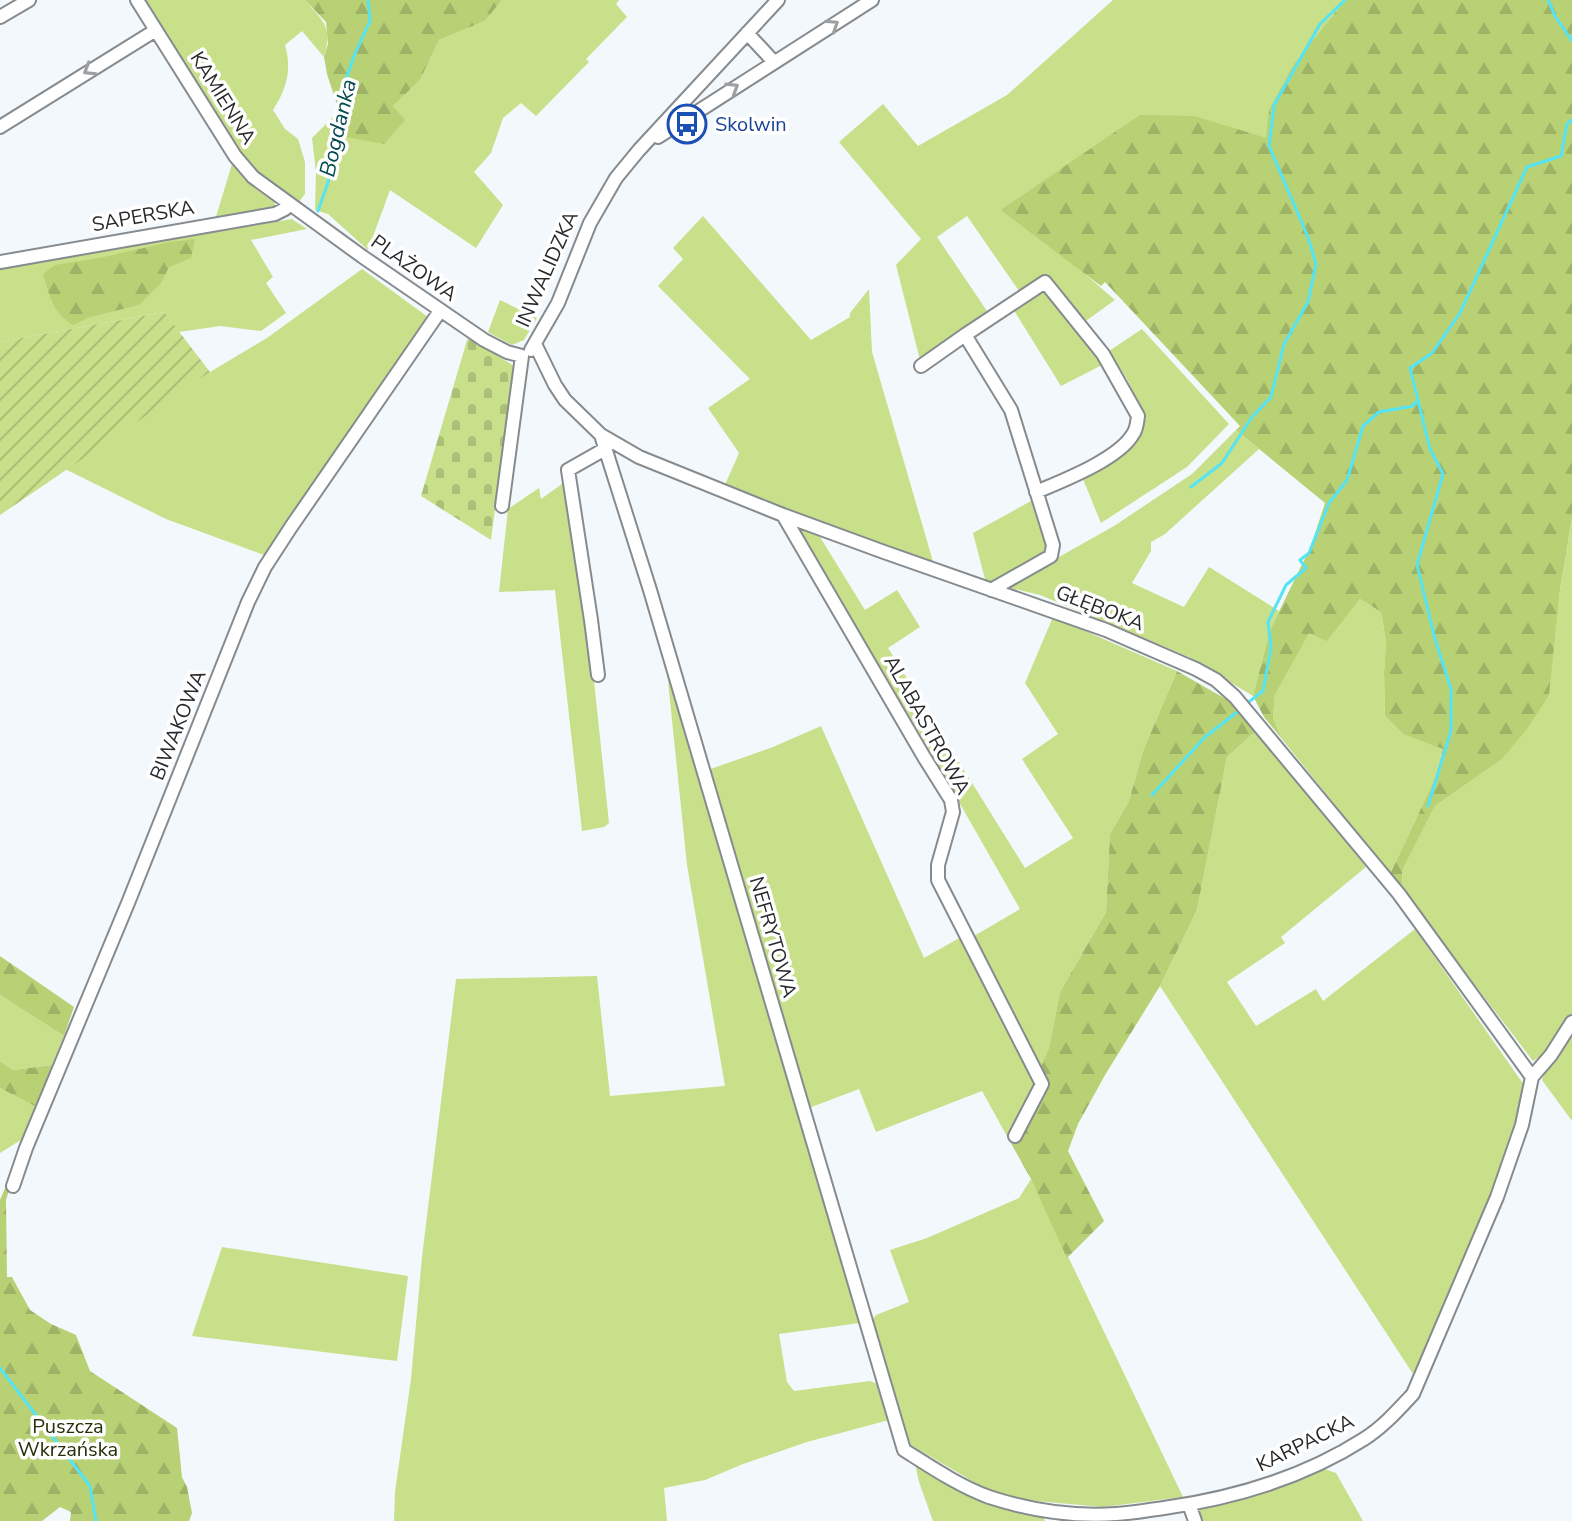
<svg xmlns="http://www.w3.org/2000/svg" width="1572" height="1521" font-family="'Nunito Sans',sans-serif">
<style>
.grass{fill:#c7e089}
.forest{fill:url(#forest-firs)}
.cemetery{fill:url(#cemetery-stones)}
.garden{fill:url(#garden-furrows)}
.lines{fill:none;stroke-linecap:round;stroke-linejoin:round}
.stream{stroke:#55e4f4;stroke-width:3}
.minor-casing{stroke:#868b8f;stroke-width:16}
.minor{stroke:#fff;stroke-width:12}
.oneway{stroke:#9e9fa0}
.labels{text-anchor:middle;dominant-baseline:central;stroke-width:7;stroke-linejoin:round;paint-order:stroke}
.street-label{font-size:20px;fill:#27292b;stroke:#fff}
.transit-label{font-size:20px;fill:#164399;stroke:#fff;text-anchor:start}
.park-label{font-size:20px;fill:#262f07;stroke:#fff}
.water-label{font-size:22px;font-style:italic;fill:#06484f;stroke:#fff}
</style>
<defs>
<pattern id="forest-firs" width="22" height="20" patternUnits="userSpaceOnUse" patternTransform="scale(2)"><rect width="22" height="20" fill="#b8d174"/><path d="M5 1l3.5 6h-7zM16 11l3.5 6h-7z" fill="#9eb365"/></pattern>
<pattern id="cemetery-stones" width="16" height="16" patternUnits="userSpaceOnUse" patternTransform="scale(2)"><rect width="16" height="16" fill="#c7e089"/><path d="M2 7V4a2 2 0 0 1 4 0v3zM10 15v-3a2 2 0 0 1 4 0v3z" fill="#abc076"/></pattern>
<pattern id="garden-furrows" width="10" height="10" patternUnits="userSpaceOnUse" patternTransform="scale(2)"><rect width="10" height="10" fill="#c7e089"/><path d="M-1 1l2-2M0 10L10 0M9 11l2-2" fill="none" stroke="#abc076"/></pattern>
</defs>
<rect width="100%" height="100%" fill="#f3f8fd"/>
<!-- grass -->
<path class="grass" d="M 146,0 L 305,0 C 323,22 333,25 324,57 L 302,31 L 285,45 C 292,69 287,89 273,110 L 285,129 L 298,139 L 305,162 L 305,194 L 299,202 L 254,169 L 233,142 Z
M 502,0 L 619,0 L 616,4 L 627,17 L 586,59 L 589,62 L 536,116 L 521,103 L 503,118 L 491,153 L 474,172 L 503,205 L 476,248 L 390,190 L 368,250 L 328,214 L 315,210 L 316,172 L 312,138 L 339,111 L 393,106 L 420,80 L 439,40 L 485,21 Z
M 1113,0 L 1345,0 L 1295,62 L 1266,139 L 1195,116 L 1064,167 L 1000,210 L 1078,268 L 1115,300 L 1076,328 L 1104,364 L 1061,386 L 1013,309 L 1026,301 L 967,216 L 937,237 L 987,311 L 920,360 L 896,265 L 921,239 L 839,142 L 883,104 L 918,146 L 1007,95 Z
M 232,164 L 245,180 L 275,202 L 274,206 L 270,210 L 215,220 Z
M 703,216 L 811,340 L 850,317 L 850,313 L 869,289 L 872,352 L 934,565 L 724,487 L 739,453 L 708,408 L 750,379 L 658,286 L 683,259 L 673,248 Z
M 292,219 L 307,229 L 251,240 L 273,277 L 266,283 L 286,313 L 261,331 L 220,326 L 179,332 L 164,312 L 0,342 L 0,268 Z
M 362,269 L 428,317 L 423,328 L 292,513 L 267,556 L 166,519 L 65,469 L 210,372 L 267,338 Z
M 500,300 L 537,318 L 524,340 L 512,345 L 488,332 Z
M 1142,329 L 1229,424 L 1187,467 L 1101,523 L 1083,479 L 1116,458 L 1135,444 L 1146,419 L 1127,379 L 1109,351 Z
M 1236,430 L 1259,449 L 1165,534 L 1151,542 L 1151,551 L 1132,583 L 1184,607 L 1209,567 L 1279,611 L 1270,630 L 1253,696 L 1189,657 L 1040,595 L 1006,587 L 1114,526 L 1192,474 Z
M 562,484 L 567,485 L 588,624 L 609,823 L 604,827 L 582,831 L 555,590 L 499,592 L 508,509 L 539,488 L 541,499 Z
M 1031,501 L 1046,548 L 1045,554 L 990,584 L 986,583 L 973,533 Z
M 1572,518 L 1572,1016 L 1546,1053 L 1533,1061 L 1403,891 L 1402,871 L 1435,806 L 1501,760 L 1559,596 Z
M 796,527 L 820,537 L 865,610 L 897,590 L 920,627 L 888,648 L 1025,868 L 1073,838 L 1022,759 L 1058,734 L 1025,683 L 1053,617 L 1177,671 L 1143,751 L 1129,801 L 1110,834 L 1106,912 L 1060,992 L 1049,1048 L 1008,1138 L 982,1091 L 876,1132 L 859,1089 L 809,1108 L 708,770 L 773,747 L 821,726 L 924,958 L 961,937 L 974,936 L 1020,909 L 918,730 Z
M 1360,599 L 1381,612 L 1386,642 L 1384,673 L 1385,716 L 1403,734 L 1443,748 L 1432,785 L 1390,874 L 1282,739 L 1273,718 L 1275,695 L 1309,632 L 1327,640 Z
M 666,662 L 860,1323 L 779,1334 L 787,1382 L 794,1391 L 870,1381 L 878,1384 L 889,1420 L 807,1442 L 743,1464 L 705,1480 L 664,1488 L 667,1521 L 394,1521 L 395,1492 L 411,1379 L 422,1257 L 456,979 L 597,976 L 610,1096 L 725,1086 L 687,865 Z
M 1257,730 L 1366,867 L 1281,937 L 1285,943 L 1227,982 L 1256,1026 L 1316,989 L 1323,1001 L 1415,929 L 1524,1085 L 1513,1133 L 1478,1229 L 1415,1377 L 1160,986 L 1197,910 L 1227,757 Z
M 0,995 L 64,1036 L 52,1065 L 13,1070 L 0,1061 Z
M 1572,1035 L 1572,1121 L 1542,1080 L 1546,1070 Z
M 0,1088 L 38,1108 L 24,1138 L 0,1153 Z
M 1031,1179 L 1183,1497 L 1103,1507 L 1012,1499 L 979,1485 L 911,1445 L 898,1409 L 872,1320 L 876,1315 L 909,1302 L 890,1250 L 927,1238 L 1019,1198 Z
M 222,1247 L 408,1276 L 397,1361 L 192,1336 Z
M 915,1463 L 1002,1508 L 1043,1517 L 1045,1521 L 933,1521 L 919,1482 Z
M 1319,1467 L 1336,1473 L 1363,1521 L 1201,1521 L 1196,1511 L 1263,1492 Z"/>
<!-- forest -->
<path class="forest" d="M 305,0 L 502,0 L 485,21 L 439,40 L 420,80 L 393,106 L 405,120 L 384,144 L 335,135 L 339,111 L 327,74 L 324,57 L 328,44 L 326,22 Z
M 1345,0 L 1572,0 L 1572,518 L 1559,596 L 1549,695 L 1527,729 L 1501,760 L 1435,806 L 1402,871 L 1403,891 L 1390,874 L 1432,785 L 1443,749 L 1403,734 L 1385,716 L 1384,673 L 1386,642 L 1381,612 L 1360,599 L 1327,641 L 1309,633 L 1275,695 L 1273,718 L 1282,739 L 1264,717 L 1253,696 L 1270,630 L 1311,546 L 1325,503 L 1236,430 L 1240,426 L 1105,282 L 1101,286 L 1000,210 L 1140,115 L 1195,116 L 1266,138 L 1269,110 L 1295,62 Z
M 195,239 L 191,258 L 169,267 L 161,283 L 139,305 L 90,317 L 73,325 C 52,312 50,296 43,274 L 55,265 L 104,257 L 170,242 Z
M 1177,671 L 1238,706 L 1257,730 L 1227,757 L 1197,910 L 1160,986 L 1105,1075 L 1078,1124 L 1068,1151 L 1104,1221 L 1067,1258 L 1031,1179 L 1008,1138 L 1049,1048 L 1060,992 L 1106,912 L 1110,834 L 1129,801 L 1143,751 Z
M 0,956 L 74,1007 L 64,1036 L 0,995 Z
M 0,1061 L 13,1070 L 52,1065 L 38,1108 L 0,1088 Z
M 11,1184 L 6,1200 L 7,1277 L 12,1277 L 30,1310 L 51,1324 L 76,1335 L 90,1371 L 177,1428 L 182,1477 L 187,1487 L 192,1513 L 189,1521 L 70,1521 L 71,1512 L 60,1507 L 42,1521 L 0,1521 L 0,1200 L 5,1188 Z"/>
<!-- cemetery -->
<path class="cemetery" d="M 468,337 L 514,366 L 491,540 L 421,496 Z"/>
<!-- garden -->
<path class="garden" d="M 164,312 L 210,372 L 0,515 L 0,342 Z"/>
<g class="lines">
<!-- stream -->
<path class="stream" d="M 1548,0 L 1555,16 L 1572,41
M 318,211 L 332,171 L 343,124 L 339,100 L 354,56 L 370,21 L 368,0
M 1191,487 L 1222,463 L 1252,417 L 1271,397 L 1284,344 L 1308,302 L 1316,264 L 1308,237 L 1269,146 L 1274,105 L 1320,24 L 1345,0
M 1246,704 L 1263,691 L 1271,648 L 1268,622 L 1286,585 L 1306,568 L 1300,560 L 1309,553 L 1329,503 L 1347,480 L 1363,426 L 1379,412 L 1413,406 L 1417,401
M 1152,795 L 1205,737 L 1241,709
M 1428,806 L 1451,731 L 1451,689 L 1435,639 L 1417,565 L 1443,474 L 1430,449 L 1410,368 L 1432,353 L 1460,313 L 1527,167 L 1561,156 L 1567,124 L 1572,120
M 0,1368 L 90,1486 L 96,1521"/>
<defs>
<path id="minor" d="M 137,0 L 235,156 L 253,177 L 363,257 L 484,340 L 507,352 L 522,356
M 0,17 L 29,0
M 747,33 L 774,62
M 0,127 L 156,30
M 658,137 L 872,0
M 0,262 L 275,214 L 285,209 L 290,204
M 535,344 L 555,385 L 565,400 L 601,435 L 639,457 L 783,515 L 884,552 L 1106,630 L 1196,669 L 1216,680 L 1235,697 L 1399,894 L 1532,1077
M 531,350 L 558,303 L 590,223 L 616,178 L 639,150 L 778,0
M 921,366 L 965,335
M 601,435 L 650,590 L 904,1450 C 931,1467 959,1486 989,1497 C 1029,1510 1074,1517 1116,1514 C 1132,1513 1148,1510 1164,1508 C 1235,1498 1303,1478 1364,1439 C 1383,1427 1398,1410 1413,1394 L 1497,1197 L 1522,1125 L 1532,1077 L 1551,1055 L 1572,1022
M 502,506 L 522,356
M 783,515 L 924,757 L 951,800 L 953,812 L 938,865 L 938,880 L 1042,1084 L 1015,1136
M 991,590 L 1051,556 L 1053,545 L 1011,410 L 965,335 L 1045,282 L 1103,354 L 1138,416 C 1137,422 1137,429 1133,434 C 1119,459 1062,481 1036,492
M 598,675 L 591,620 L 568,470 L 605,449
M 13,1186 L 26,1148 L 128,903 L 248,602 L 265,567 L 291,527 L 440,311
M 1189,1504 L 1195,1521"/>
</defs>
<!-- minor casing -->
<use href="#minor" class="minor-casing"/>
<!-- minor -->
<use href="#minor" class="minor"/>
</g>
<!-- one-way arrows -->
<defs><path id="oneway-chevron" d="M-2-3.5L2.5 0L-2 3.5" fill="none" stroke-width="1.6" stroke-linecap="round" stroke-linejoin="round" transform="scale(2)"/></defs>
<g class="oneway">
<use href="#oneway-chevron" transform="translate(833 25) rotate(-33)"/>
<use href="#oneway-chevron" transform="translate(89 70) rotate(149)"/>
<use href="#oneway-chevron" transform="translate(733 88) rotate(-32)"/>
</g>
<!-- icons -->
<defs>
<symbol id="bus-ring" viewBox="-11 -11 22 22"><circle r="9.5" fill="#fff" stroke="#1a4fb4" stroke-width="1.5"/><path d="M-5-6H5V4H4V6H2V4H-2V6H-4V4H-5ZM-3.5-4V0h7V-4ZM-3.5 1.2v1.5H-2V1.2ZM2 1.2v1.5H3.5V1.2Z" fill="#1a4fb4"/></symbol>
</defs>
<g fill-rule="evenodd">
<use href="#bus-ring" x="665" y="102" width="44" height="44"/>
</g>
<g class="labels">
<!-- street labels -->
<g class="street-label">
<text transform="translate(223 98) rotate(58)">KAMIENNA</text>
<text transform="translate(143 216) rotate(-10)">SAPERSKA</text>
<text transform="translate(414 268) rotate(35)">PLAŻOWA</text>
<text transform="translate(547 269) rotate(-66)">INWALIDZKA</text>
<text transform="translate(1100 608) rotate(21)">GŁĘBOKA</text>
<text transform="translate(178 725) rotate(-68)">BIWAKOWA</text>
<text transform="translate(927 725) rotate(61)">ALABASTROWA</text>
<text transform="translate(773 937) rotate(74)">NEFRYTOWA</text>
<text transform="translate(1305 1443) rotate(-26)">KARPACKA</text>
</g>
<!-- transit labels -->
<g class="transit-label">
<text x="715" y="124">Skolwin</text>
</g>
<!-- park labels -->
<g class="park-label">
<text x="68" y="1426">Puszcza<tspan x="68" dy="23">Wkrzańska</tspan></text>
</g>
<!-- water labels -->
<g class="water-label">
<text transform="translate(338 128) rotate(-77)">Bogdanka</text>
</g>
</g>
</svg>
